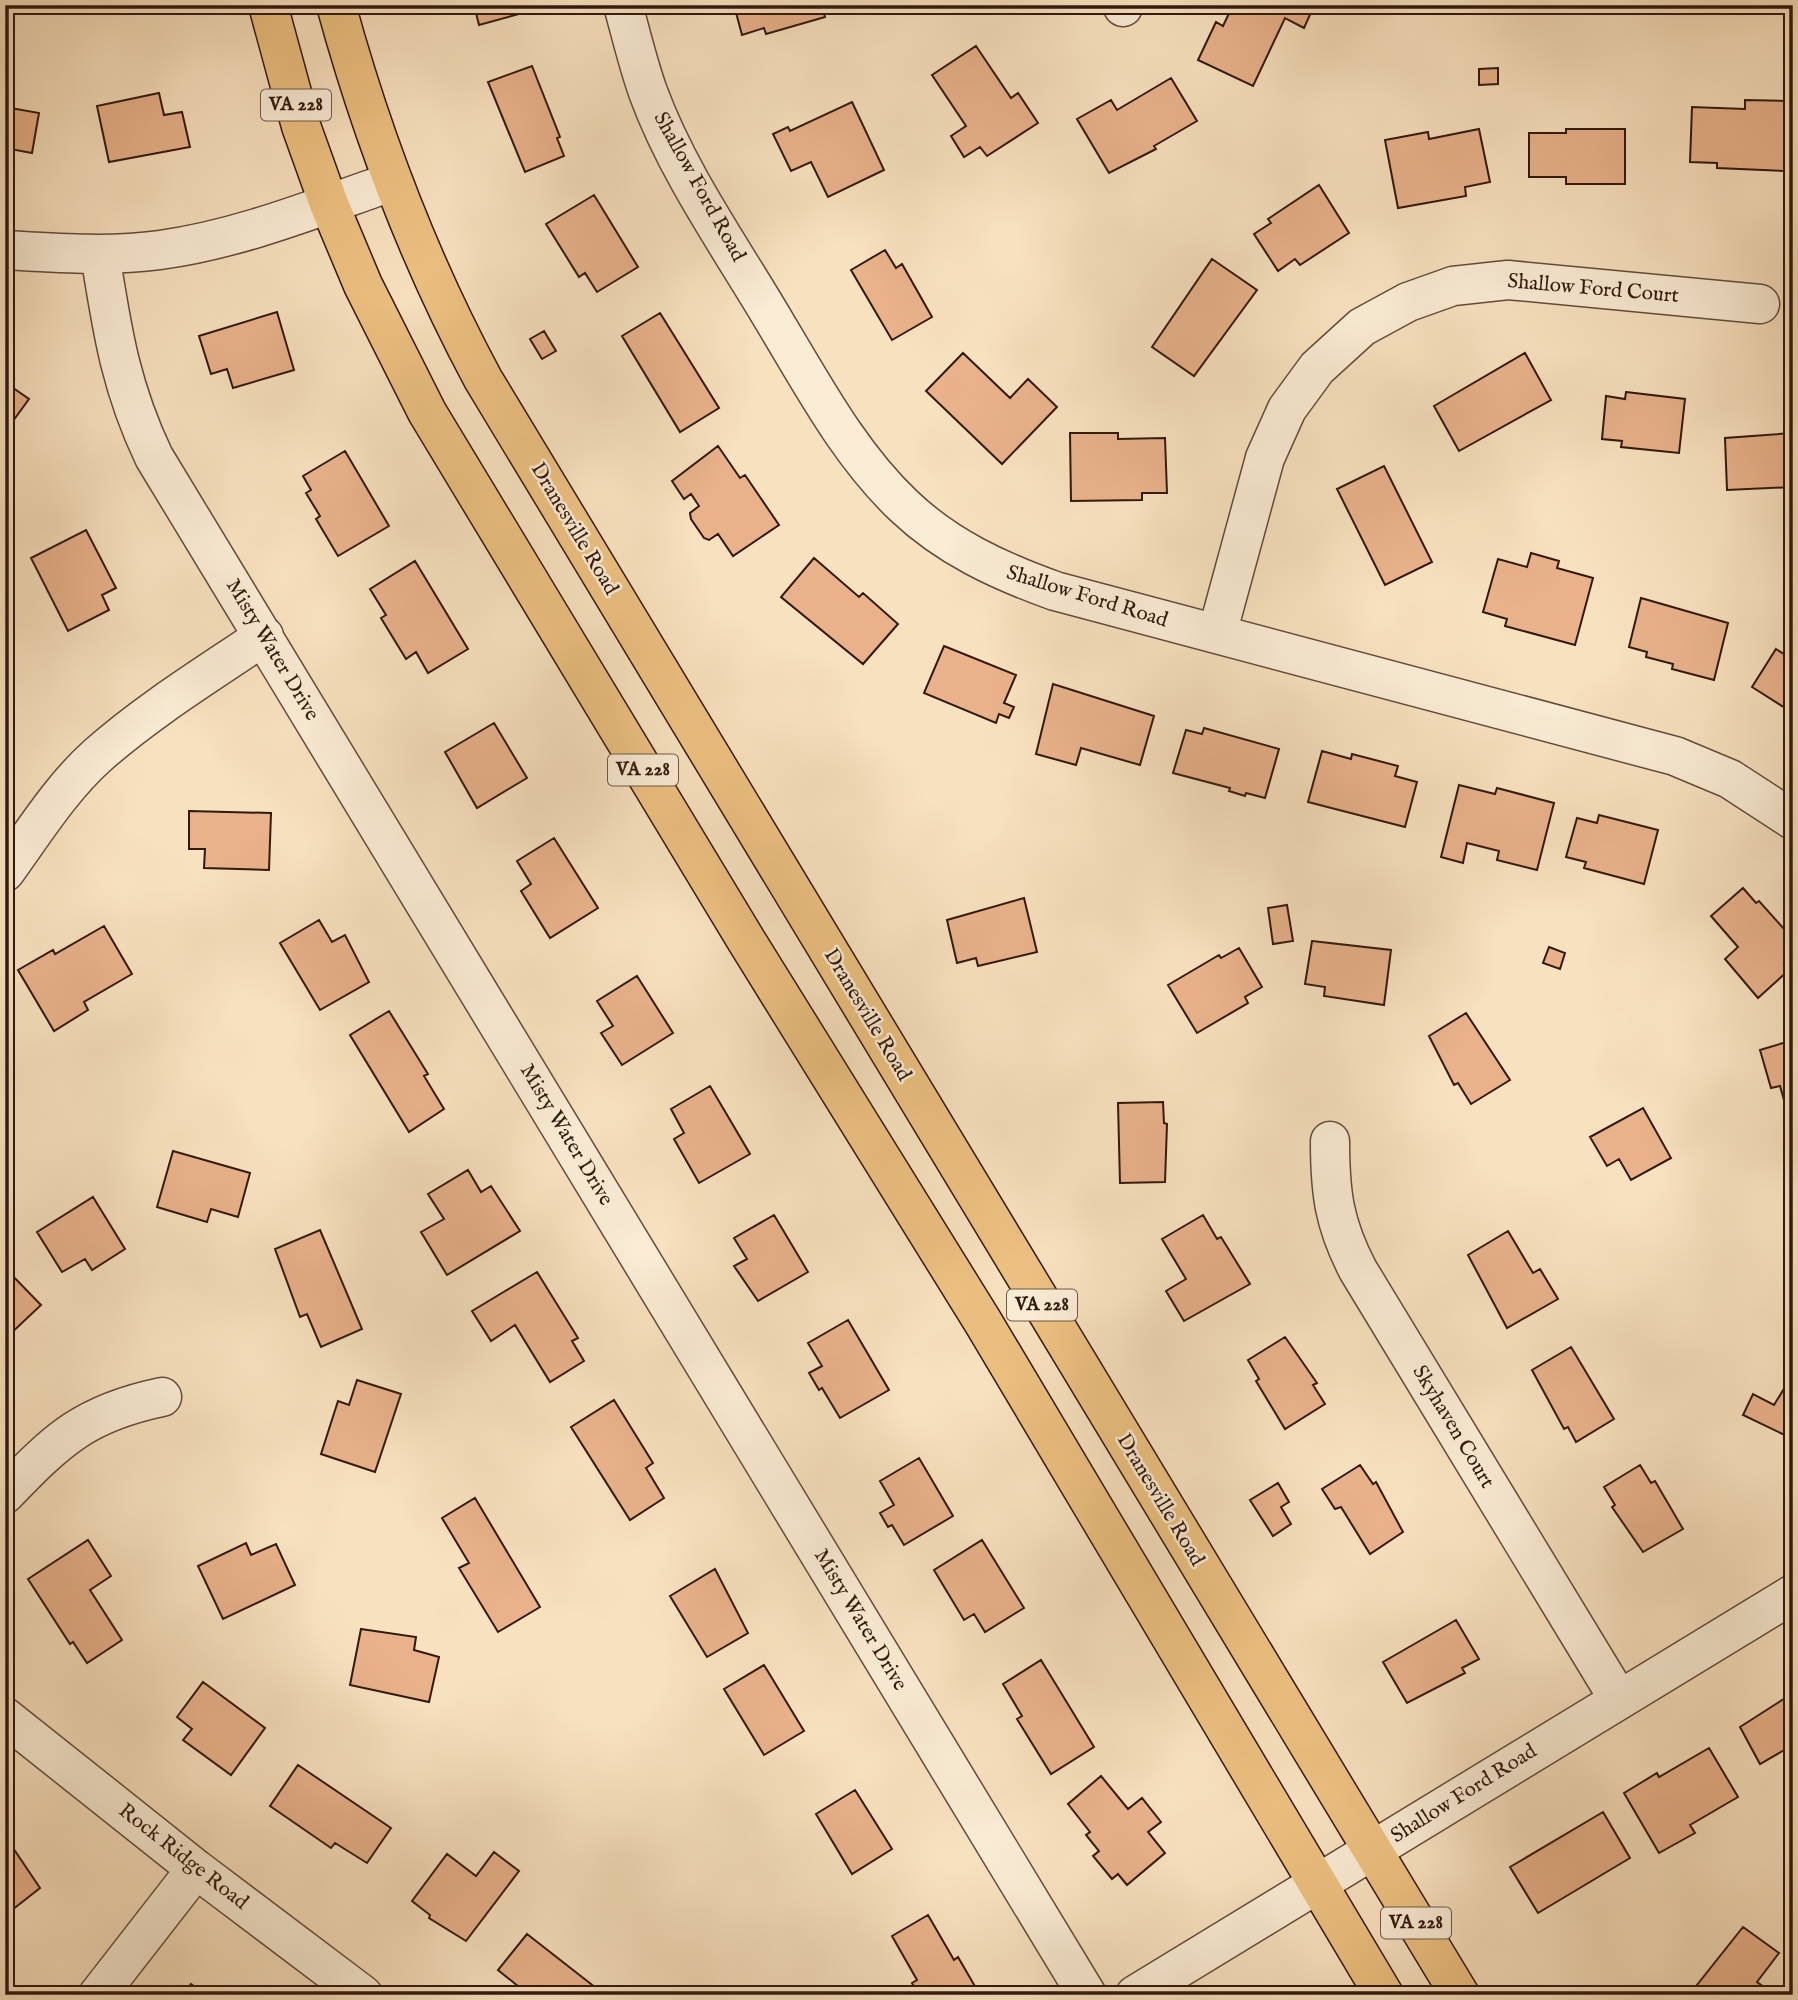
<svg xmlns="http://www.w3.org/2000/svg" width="1798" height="2000" font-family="'IM FELL English',serif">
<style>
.building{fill:#e9b28b;stroke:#31190f;stroke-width:2}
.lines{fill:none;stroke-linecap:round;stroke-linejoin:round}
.minor-casing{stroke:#634b3b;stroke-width:41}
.major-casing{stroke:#31190f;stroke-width:41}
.minor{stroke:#faecd5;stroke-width:38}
.major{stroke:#ecc080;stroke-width:38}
.labels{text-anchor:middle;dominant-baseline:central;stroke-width:5;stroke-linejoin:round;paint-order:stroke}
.shield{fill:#faecd5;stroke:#6d584a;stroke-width:2}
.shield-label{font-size:19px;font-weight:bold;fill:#31190f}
.street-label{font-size:21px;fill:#31190f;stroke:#faecd5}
</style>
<rect width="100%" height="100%" fill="#f8e1bf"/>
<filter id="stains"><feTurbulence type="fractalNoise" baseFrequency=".00286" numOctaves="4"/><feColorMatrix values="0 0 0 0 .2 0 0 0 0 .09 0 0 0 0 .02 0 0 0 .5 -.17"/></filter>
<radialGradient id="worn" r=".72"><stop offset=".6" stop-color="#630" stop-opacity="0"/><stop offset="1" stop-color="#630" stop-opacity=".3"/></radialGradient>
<!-- building -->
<path class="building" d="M 474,5 L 524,5 L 526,12 L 479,25 Z
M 734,5 L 822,5 L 825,17 L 766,34 L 764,28 L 742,35 Z
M 1233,5 L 1307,5 L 1313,8 L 1304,28 L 1285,18 L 1253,86 L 1198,60 L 1216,22 L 1223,26 Z
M 976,46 L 1011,98 L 1018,93 L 1038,123 L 987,156 L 980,147 L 964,157 L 951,136 L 966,126 L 932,75 Z
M 532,66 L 560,137 L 557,138 L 564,156 L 525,172 L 488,82 Z
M 1498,68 L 1498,84 L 1479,85 L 1479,69 Z
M 1171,78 L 1197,121 L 1154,146 L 1156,149 L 1109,173 L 1077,119 L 1111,100 L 1117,110 Z
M 159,93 L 164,115 L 182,112 L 190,147 L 109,162 L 97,106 Z
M 1745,100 L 1787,101 L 1784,171 L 1717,168 L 1717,163 L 1690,162 L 1692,107 L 1745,109 Z
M 852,102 L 884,170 L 828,197 L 811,162 L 791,171 L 773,134 L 788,127 L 790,131 Z
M 5,107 L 39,113 L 32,153 L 5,148 Z
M 1479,129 L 1490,182 L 1465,187 L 1466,196 L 1398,208 L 1385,140 L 1428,132 L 1429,139 Z
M 1566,129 L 1625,129 L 1625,184 L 1566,184 L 1566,177 L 1529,177 L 1529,133 L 1566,133 Z
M 1319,185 L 1349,233 L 1300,265 L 1295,259 L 1278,271 L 1254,234 L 1271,223 L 1268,219 Z
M 594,195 L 638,267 L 597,292 L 585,273 L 579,277 L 546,224 Z
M 885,250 L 896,268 L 902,264 L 932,317 L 892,340 L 851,270 Z
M 1212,259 L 1257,290 L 1194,376 L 1152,347 Z
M 277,312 L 294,370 L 233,388 L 227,369 L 211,374 L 199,336 Z
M 660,313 L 719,408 L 680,432 L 622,336 Z
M 544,331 L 556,351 L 542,359 L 530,339 Z
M 963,353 L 1010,398 L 1028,379 L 1057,407 L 1002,464 L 926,391 Z
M 1525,353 L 1551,400 L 1459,451 L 1434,406 Z
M 5,373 L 14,379 L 9,385 L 29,399 L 5,432 Z
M 1626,392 L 1685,399 L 1679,453 L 1621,447 L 1622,441 L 1602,439 L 1606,396 L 1625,399 Z
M 1070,433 L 1118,433 L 1118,439 L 1165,438 L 1167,493 L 1142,493 L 1142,500 L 1071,501 Z
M 1793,433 L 1793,487 L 1727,490 L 1725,438 Z
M 718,446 L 740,478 L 745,475 L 779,525 L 733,556 L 718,534 L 709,540 L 704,538 L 691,519 L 690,513 L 699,506 L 691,494 L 684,499 L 672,481 Z
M 345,451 L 389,526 L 338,556 L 316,519 L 320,516 L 306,493 L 311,490 L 303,476 Z
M 1384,466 L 1432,562 L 1385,585 L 1337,489 Z
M 86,530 L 116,588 L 102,595 L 109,610 L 68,631 L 31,558 Z
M 1531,553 L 1559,561 L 1557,568 L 1593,578 L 1575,645 L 1505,626 L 1507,619 L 1483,612 L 1498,559 L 1527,567 Z
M 814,558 L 859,597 L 863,593 L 898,624 L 863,664 L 781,597 Z
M 415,561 L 468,649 L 428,673 L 416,652 L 406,659 L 381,618 L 386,615 L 370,589 Z
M 1641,598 L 1728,623 L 1714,680 L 1672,669 L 1673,664 L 1646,657 L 1647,652 L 1629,647 Z
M 944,646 L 1016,675 L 1004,703 L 1014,707 L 1009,718 L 999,714 L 996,723 L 924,693 Z
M 1776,649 L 1793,660 L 1793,713 L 1752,687 Z
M 1053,684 L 1154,716 L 1140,765 L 1081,748 L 1076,765 L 1036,754 Z
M 494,723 L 527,778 L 477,808 L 445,752 Z
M 1204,728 L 1279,749 L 1265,798 L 1246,793 L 1245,796 L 1229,791 L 1230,788 L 1173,773 L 1186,730 L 1202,734 Z
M 1322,751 L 1351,759 L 1352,754 L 1398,766 L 1395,776 L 1417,782 L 1405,827 L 1308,802 Z
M 1459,785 L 1495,794 L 1497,788 L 1554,803 L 1537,870 L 1497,860 L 1499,851 L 1467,843 L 1463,863 L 1441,857 Z
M 189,811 L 271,813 L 269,870 L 204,868 L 205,849 L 189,849 Z
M 1599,815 L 1658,830 L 1644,884 L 1584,868 L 1586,862 L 1566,857 L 1577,818 L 1597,823 Z
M 554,838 L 598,908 L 550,938 L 521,891 L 531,884 L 517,861 Z
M 1743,888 L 1756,903 L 1759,901 L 1793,939 L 1793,957 L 1784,965 L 1789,970 L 1758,998 L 1725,959 L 1738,947 L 1711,916 Z
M 1024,898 L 1037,952 L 978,966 L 976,958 L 957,963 L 947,920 Z
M 1287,905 L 1293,941 L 1273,944 L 1268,908 Z
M 319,920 L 332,942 L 345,935 L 369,982 L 320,1010 L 280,943 Z
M 104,926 L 132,974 L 84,1002 L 88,1010 L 54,1031 L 18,970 L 53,950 L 55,954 Z
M 1312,941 L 1391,950 L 1384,1005 L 1324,996 L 1325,987 L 1305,984 Z
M 1549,947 L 1565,953 L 1560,969 L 1543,963 Z
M 1239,948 L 1262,987 L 1245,997 L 1248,1003 L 1197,1033 L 1168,985 L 1219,955 L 1221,958 Z
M 637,976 L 673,1033 L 622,1065 L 601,1033 L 613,1026 L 597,1001 Z
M 389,1011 L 428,1074 L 424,1076 L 444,1109 L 409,1132 L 350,1035 Z
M 1466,1013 L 1510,1080 L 1471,1104 L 1458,1083 L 1454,1085 L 1429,1036 Z
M 1793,1040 L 1793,1132 L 1780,1086 L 1771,1088 L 1760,1050 Z
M 710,1086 L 750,1154 L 699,1183 L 674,1139 L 684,1133 L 671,1109 Z
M 1163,1102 L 1164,1123 L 1167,1124 L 1165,1182 L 1120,1183 L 1118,1103 Z
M 1643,1108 L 1671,1158 L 1631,1180 L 1619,1159 L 1607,1166 L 1590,1137 Z
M 173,1151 L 250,1173 L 238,1217 L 211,1209 L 207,1222 L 157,1207 Z
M 468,1170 L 481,1192 L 491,1186 L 520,1231 L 447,1275 L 421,1232 L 444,1219 L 428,1194 Z
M 93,1197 L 125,1249 L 92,1270 L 85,1259 L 62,1272 L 37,1232 Z
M 774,1215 L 808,1272 L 758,1301 L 734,1266 L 747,1259 L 734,1238 Z
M 1203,1215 L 1217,1239 L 1221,1237 L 1250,1284 L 1184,1321 L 1166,1291 L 1186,1279 L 1162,1239 Z
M 320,1230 L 362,1329 L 321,1347 L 307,1314 L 300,1317 L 275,1249 Z
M 1508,1231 L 1533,1273 L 1540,1269 L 1558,1299 L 1507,1328 L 1468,1255 Z
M 5,1268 L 41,1305 L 5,1339 Z
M 537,1272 L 578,1338 L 572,1341 L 584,1361 L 550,1382 L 515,1325 L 491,1341 L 472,1311 Z
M 848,1320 L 889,1390 L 840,1418 L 822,1388 L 819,1390 L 809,1373 L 822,1366 L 808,1343 Z
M 1285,1337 L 1317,1383 L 1313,1385 L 1325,1404 L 1285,1429 L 1256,1381 L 1259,1379 L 1248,1360 Z
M 1571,1347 L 1614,1419 L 1576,1442 L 1568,1427 L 1564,1429 L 1532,1370 Z
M 1793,1374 L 1793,1439 L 1743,1415 L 1753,1394 L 1774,1405 Z
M 357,1380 L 401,1394 L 375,1472 L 321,1454 L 338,1401 L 349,1405 Z
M 614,1400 L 653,1463 L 646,1468 L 664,1498 L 630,1520 L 571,1427 Z
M 919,1458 L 953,1516 L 904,1545 L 892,1525 L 888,1527 L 880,1513 L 894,1505 L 880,1481 Z
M 1360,1465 L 1373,1484 L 1376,1482 L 1403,1532 L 1370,1554 L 1341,1507 L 1335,1509 L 1322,1489 Z
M 1640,1465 L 1651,1483 L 1655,1481 L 1683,1529 L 1643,1552 L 1612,1507 L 1615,1505 L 1604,1487 Z
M 1278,1483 L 1289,1502 L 1281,1507 L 1291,1524 L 1273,1536 L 1250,1500 Z
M 475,1498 L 540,1607 L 498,1632 L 459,1568 L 469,1563 L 442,1518 Z
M 88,1540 L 111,1576 L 90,1590 L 122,1640 L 87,1663 L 73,1642 L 70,1644 L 28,1579 Z
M 982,1540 L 1024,1608 L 985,1632 L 974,1614 L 964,1620 L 934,1570 Z
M 246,1543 L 251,1555 L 276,1544 L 295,1585 L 223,1619 L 198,1566 Z
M 715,1569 L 748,1633 L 707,1657 L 670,1596 Z
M 1456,1620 L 1479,1659 L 1462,1668 L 1465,1673 L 1407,1703 L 1383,1662 Z
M 361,1629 L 416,1637 L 414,1650 L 439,1657 L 429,1702 L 350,1685 Z
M 1041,1660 L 1094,1747 L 1051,1774 L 1017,1719 L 1022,1716 L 1003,1684 Z
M 764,1665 L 804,1731 L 764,1755 L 724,1689 Z
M 203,1682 L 265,1728 L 231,1775 L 183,1740 L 192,1729 L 177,1717 Z
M 1793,1693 L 1793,1745 L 1760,1764 L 1740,1727 Z
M 1709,1748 L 1738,1797 L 1690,1825 L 1695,1833 L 1659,1853 L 1624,1793 L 1657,1773 L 1659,1777 Z
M 298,1765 L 391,1828 L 367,1863 L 335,1843 L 331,1848 L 270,1806 Z
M 1101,1776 L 1128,1809 L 1142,1798 L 1161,1822 L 1148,1832 L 1165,1853 L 1127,1885 L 1118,1874 L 1112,1879 L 1093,1856 L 1099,1851 L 1086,1835 L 1090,1832 L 1068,1804 Z
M 855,1790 L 892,1849 L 852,1874 L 816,1814 Z
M 1603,1812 L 1630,1858 L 1538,1913 L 1510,1867 Z
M 5,1836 L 40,1888 L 7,1914 L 5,1912 Z
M 494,1852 L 519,1871 L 466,1941 L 429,1918 L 430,1915 L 412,1901 L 447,1854 L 476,1876 Z
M 928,1915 L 954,1960 L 958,1957 L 980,1995 L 919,1995 L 912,1983 L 917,1980 L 892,1936 Z
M 1743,1927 L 1779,1953 L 1757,1982 L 1764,1987 L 1758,1995 L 1689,1995 Z
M 527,1934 L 605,1995 L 529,1995 L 498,1970 Z
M 191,1984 L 208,1995 L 184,1995 Z"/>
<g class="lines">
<defs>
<path id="minor" d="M 623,5 C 631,34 638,64 648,92 C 678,174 732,249 776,324 C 814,387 850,455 904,506 C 947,547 999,571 1055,591 L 1675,756 L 1730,779 L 1793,820
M 1122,5 L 1123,7
M 5,250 C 57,253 109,257 160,250 C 240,239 316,208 391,182
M 100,254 C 112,329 120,386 154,457 L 1087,1995
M 1217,634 L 1265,458 L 1287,409 L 1317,368 L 1362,327 L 1408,302 L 1453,286 L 1508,280 L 1760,304
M 5,872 C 34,832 61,788 98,755 C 149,710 208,674 264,636
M 1330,1141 C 1330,1193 1334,1224 1358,1270 L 1618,1698
M 5,1494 C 58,1439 85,1413 162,1397
M 5,1717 L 196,1869 L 363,1995
M 98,1995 L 196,1869
M 1135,1995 L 1793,1594"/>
<path id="major" d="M 268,5 L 301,126 L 329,204 L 363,285 L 427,412 L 746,940 L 983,1322 L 1384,1995
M 336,5 C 372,136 419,260 483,379 L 1460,1995"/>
</defs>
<!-- minor casing -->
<use href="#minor" class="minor-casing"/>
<!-- major casing -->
<use href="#major" class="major-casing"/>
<!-- minor -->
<use href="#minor" class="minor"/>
<!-- major -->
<use href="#major" class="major"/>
</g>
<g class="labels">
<!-- shield labels -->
<g class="shield">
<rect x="261" y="89.5" width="70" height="31" rx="5"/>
<rect x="608" y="754.5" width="70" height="31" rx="5"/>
<rect x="1007" y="1289.5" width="70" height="31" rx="5"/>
<rect x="1381" y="1907.5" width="70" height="31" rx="5"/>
</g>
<g class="shield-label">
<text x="296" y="105">VA 228</text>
<text x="643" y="770">VA 228</text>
<text x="1042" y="1305">VA 228</text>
<text x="1416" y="1923">VA 228</text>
</g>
<!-- street labels -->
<g class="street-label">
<text transform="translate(699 187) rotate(61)">Shallow Ford Road</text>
<text transform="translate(1593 289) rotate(5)">Shallow Ford Court</text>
<text transform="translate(574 529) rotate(59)">Dranesville Road</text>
<text transform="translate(1087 597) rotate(17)">Shallow Ford Road</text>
<text transform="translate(272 650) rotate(59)">Misty Water Drive</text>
<text transform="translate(867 1015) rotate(59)">Dranesville Road</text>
<text transform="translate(566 1135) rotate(59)">Misty Water Drive</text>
<text transform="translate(1453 1427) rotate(59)">Skyhaven Court</text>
<text transform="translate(1160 1500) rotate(59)">Dranesville Road</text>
<text transform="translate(860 1620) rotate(59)">Misty Water Drive</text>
<text transform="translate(1464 1794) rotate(-32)">Shallow Ford Road</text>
<text transform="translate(183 1857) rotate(38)">Rock Ridge Road</text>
</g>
</g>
<!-- margin -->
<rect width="1798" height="2000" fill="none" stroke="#f8e1bf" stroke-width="28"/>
<rect x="7" y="7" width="1784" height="1986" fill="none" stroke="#31190f" stroke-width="3.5"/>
<rect x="14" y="14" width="1770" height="1972" fill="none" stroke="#31190f" stroke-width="2"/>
<rect width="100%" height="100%" filter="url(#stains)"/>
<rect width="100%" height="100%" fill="url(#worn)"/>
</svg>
